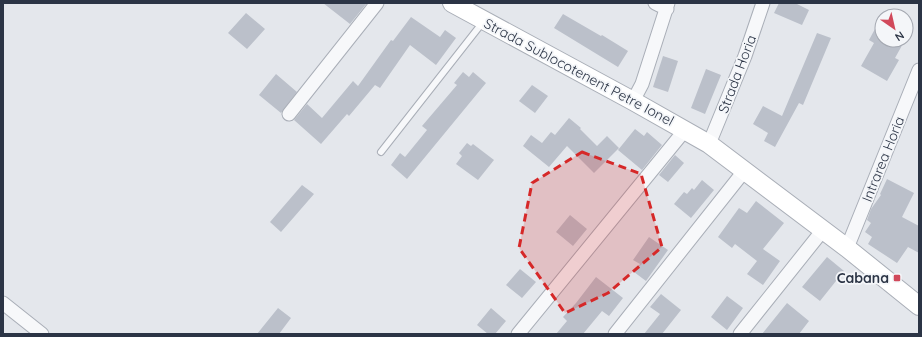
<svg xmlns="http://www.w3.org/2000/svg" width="922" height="337" font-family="Quicksand,sans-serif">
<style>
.building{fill:#bbc0ca}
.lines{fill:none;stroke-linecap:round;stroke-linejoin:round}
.service-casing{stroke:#a9aeb7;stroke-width:8}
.minor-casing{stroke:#a9aeb7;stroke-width:15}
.secondary-casing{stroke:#a9aeb7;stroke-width:20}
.service{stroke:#f7f8fa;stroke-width:6}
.minor{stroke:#f7f8fa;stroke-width:13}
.secondary{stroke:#fff;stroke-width:18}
.marked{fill:#d62828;fill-opacity:0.2;stroke:#d62828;stroke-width:3;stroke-dasharray:8 5;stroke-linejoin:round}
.poi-dot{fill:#d1495b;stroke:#f4f6f9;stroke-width:1.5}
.labels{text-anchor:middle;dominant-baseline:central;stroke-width:3.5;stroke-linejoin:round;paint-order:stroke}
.street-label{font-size:14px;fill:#2b3445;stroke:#f4f6f9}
.poi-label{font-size:14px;font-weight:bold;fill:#2b3445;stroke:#f4f6f9;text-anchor:end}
</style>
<rect width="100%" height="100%" fill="#e4e7ec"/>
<!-- building -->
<path class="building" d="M 323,3 L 367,3 L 350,24 Z
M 779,3 L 795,3 L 809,10 L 802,25 L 774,13 Z
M 246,13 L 265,29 L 247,49 L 228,33 Z
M 563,14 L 601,36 L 602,35 L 628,51 L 618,67 L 554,28 Z
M 882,16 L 882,40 L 905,40 L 895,58 L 899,60 L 887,81 L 861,66 L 874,43 L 869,40 Z
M 411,17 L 440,37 L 445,30 L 456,38 L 436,65 L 410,45 L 380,88 L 375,85 L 349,116 L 347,114 L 321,144 L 294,120 L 307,104 L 322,118 L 353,81 L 358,86 L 391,40 L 393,41 Z
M 817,33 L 831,38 L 803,105 L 799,103 L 775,147 L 764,141 L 768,133 L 753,124 L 763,106 L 782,116 Z
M 663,56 L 678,61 L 668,92 L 653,87 Z
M 706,69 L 721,75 L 705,114 L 691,108 Z
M 463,72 L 469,77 L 473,72 L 486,83 L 407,179 L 391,165 L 400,153 L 405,157 L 427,130 L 422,126 L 457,85 L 454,83 Z
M 276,74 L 297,92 L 281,113 L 259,95 Z
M 532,85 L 548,96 L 535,113 L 519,101 Z
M 569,118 L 581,128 L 580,129 L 597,146 L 607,136 L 619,148 L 594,173 L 567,146 L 549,167 L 523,146 L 531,135 L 542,143 L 551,132 L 555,135 Z
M 635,129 L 644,136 L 647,132 L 662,145 L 642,170 L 618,150 Z
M 467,143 L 471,146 L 473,144 L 494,160 L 478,180 L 456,164 L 462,156 L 459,153 Z
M 675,155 L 684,163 L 668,182 L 659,175 Z
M 887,179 L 914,193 L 902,217 L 919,226 L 919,253 L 908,247 L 897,263 L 868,244 L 872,237 L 865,232 L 871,223 L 867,220 L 871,209 L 881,195 L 880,194 Z
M 702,180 L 714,190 L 691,218 L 674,204 L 684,192 L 687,194 L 692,188 L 694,190 Z
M 302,185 L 314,194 L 281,232 L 270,222 Z
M 756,201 L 784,223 L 763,249 L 780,261 L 763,285 L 747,274 L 757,261 L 735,244 L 732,248 L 718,237 L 739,208 L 747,213 Z
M 570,215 L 587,229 L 573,246 L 556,232 Z
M 649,237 L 668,250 L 646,281 L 634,272 L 640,264 L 633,260 Z
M 827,257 L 844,271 L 820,301 L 802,287 Z
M 520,269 L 536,282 L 522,298 L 506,285 Z
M 596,277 L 623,298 L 609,316 L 602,311 L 583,334 L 556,334 L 567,321 L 563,317 L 576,303 Z
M 661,294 L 681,310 L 662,334 L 644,334 L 660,314 L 650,307 Z
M 727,296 L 743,308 L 727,330 L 711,317 Z
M 787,303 L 809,321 L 799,334 L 762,334 Z
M 278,308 L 291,318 L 279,334 L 257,334 Z
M 491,308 L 506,321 L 495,334 L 488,334 L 477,325 Z"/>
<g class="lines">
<defs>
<path id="service" d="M 381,152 L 483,22"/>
<path id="minor" d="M 655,3 L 667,9
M 633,101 L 642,84 L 668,3
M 289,114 L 377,3
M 709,144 L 745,56 L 763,3
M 847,248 L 919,70
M 3,303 L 42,334
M 518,334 L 685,130
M 615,334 L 745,170
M 740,334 L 823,230"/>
<path id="secondary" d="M 452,3 L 633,101 L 709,144 L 847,248 L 919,306"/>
</defs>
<!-- service casing -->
<use href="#service" class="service-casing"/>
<!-- minor casing -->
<use href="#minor" class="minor-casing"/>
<!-- secondary casing -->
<use href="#secondary" class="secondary-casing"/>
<!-- service -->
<use href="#service" class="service"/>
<!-- minor -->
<use href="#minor" class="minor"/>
<!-- secondary -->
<use href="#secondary" class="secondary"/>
</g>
<!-- marked area -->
<path class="marked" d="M 582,152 L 641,174 L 662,247 L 608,293 L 565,313 L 519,248 L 532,183 Z"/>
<!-- markers -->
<rect class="poi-dot" x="893" y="274" width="8" height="8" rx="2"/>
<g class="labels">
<!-- street labels -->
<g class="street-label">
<text transform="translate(579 72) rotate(28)">Strada Sublocotenent Petre Ionel</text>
<text transform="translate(737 74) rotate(-69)">Strada Horia</text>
<text transform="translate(883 159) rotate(-68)">Intrarea Horia</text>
</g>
<!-- poi labels -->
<g class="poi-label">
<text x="889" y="278">Cabana</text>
</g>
</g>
<!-- border -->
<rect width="922" height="337" fill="none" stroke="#2b3445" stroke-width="8"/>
<!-- north arrow -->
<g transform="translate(894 28) rotate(146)"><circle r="19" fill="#f4f6f9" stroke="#a4a8b1"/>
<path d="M0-3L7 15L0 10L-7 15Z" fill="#d1495b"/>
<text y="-6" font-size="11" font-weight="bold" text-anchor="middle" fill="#2b3445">N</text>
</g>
</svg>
